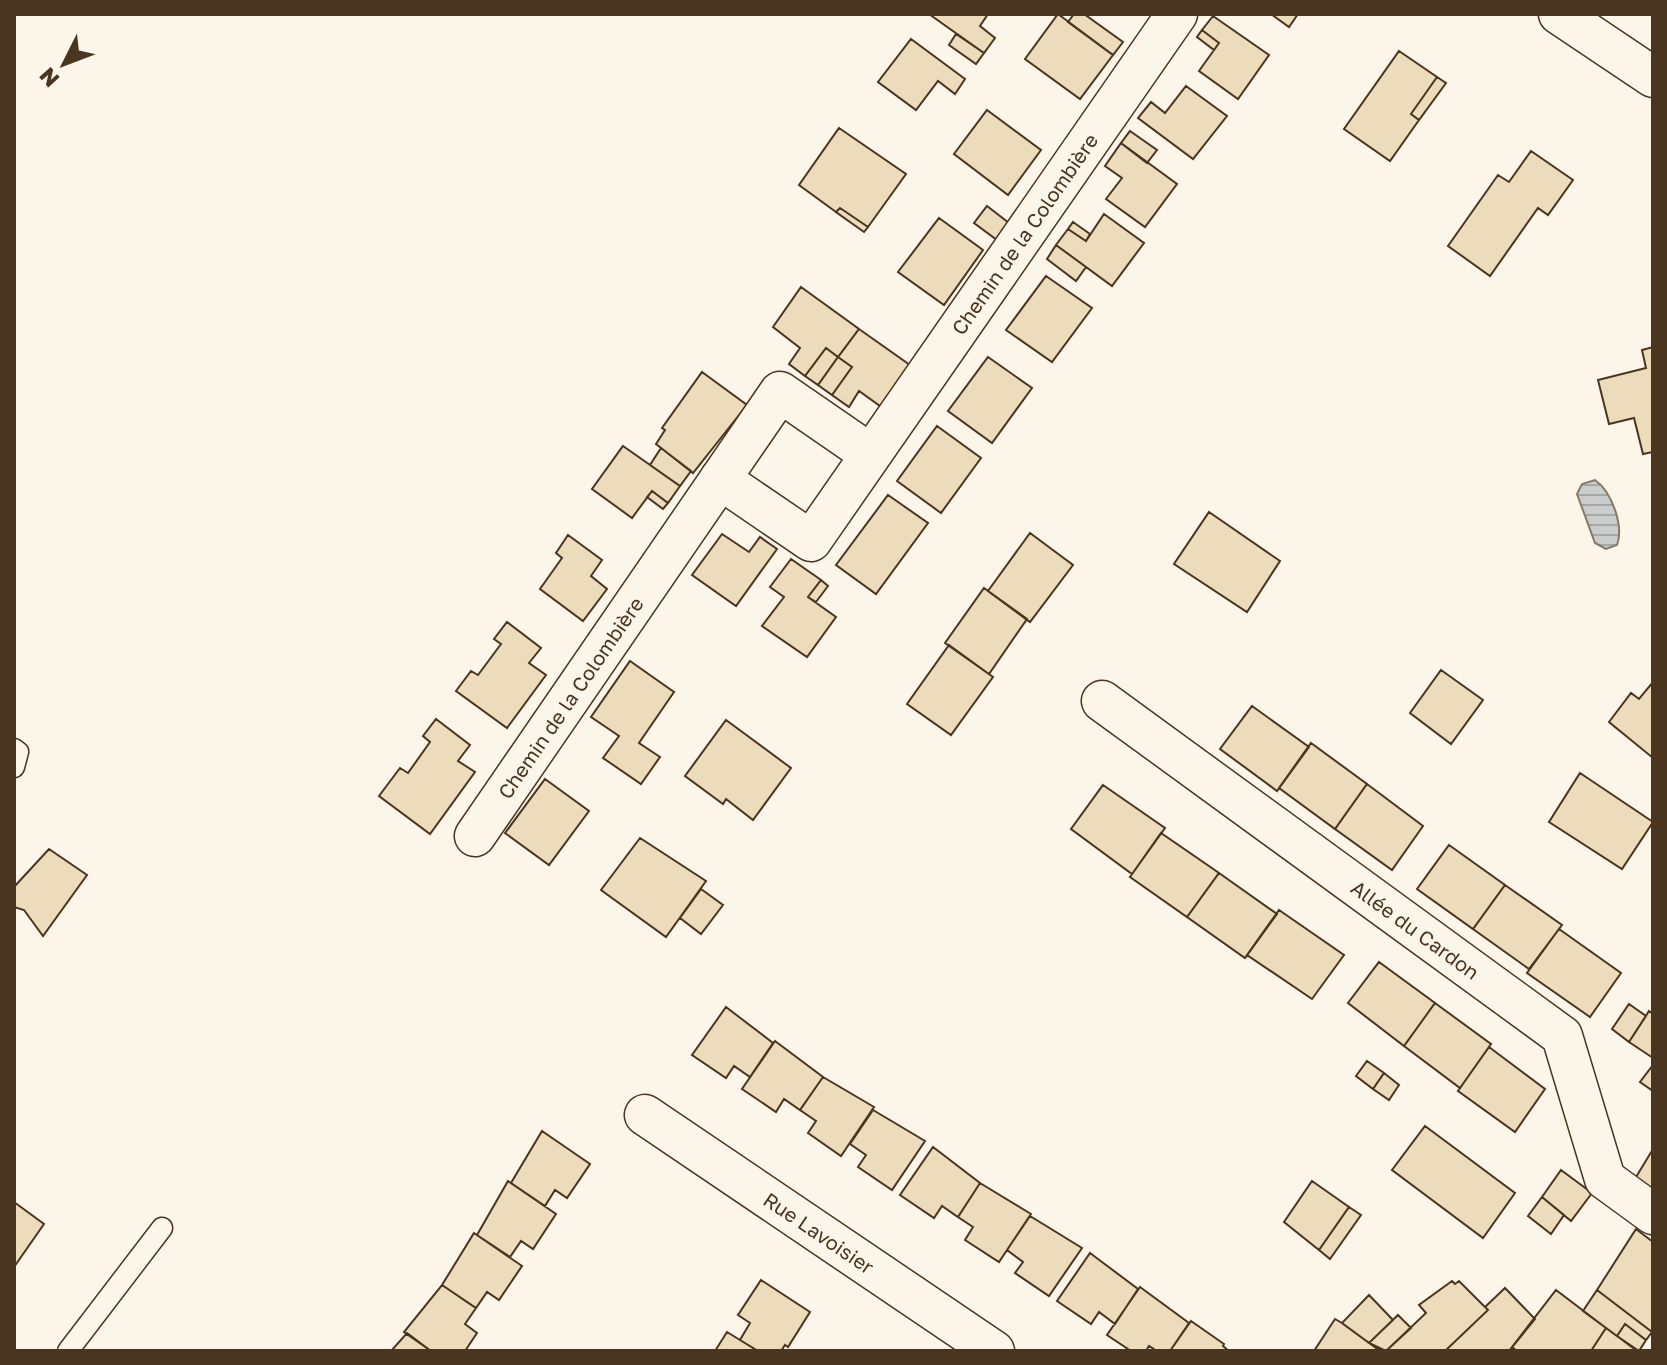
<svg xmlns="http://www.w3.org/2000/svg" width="1667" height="1365" font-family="'Golos Text',sans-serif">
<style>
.water{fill:url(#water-rules);stroke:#887966;stroke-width:2}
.building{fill:#ecdcbc;stroke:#4a3520;stroke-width:2}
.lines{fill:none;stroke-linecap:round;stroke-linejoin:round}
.service-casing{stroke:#4a3520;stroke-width:23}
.minor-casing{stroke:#4a3520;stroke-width:43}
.service{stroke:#fbf6e9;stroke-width:20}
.minor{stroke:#fbf6e9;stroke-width:40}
.labels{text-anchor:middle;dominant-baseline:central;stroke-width:6;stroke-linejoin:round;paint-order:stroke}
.street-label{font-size:20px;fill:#4a3520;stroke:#fbf6e9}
</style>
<defs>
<pattern id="water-rules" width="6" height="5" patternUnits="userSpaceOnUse" patternTransform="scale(2)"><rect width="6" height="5" fill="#c9cecd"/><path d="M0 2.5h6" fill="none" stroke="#a5a8a6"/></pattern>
</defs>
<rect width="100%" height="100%" fill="#fbf6e9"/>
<!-- water -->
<path class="water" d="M 1595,480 C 1612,492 1624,526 1617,545 L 1606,549 L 1595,543 L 1577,494 L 1582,484 Z"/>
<!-- building -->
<path class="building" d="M 929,14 L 988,14 L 980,26 L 995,38 L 984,53 Z
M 1058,14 L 1113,55 L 1080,99 L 1025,59 Z
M 1074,14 L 1084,14 L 1123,42 L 1113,55 L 1068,22 Z
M 1271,14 L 1298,14 L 1289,27 Z
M 1213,16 L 1269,55 L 1238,99 L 1199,71 L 1219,43 L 1202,30 Z
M 1202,30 L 1219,43 L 1214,50 L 1197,37 Z
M 956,34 L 984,53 L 976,64 L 949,45 Z
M 911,39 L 965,79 L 955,94 L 938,81 L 916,110 L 878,82 Z
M 1399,51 L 1437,77 L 1411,114 L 1419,120 L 1390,161 L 1344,129 Z
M 1437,77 L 1446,83 L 1419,120 L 1411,114 Z
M 1186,86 L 1227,116 L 1193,159 L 1138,118 L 1151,102 L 1165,113 Z
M 987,110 L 1041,150 L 1008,195 L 954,154 Z
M 839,128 L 906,174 L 868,227 L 840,208 L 836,212 L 799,185 Z
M 1130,131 L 1157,150 L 1147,163 L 1121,143 Z
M 1121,143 L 1177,184 L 1145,227 L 1106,199 L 1122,178 L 1105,166 Z
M 1531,151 L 1573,180 L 1548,215 L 1538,208 L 1490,276 L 1448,246 L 1498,175 L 1509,182 Z
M 987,206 L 1009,223 L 997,240 L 974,223 Z
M 840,208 L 868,227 L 864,232 L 836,212 Z
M 1104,214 L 1144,243 L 1112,286 L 1056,245 L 1068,229 L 1086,241 Z
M 939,218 L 983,250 L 944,305 L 898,272 Z
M 1073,222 L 1090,234 L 1086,241 L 1068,229 Z
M 1056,245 L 1086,267 L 1076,281 L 1047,259 Z
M 1046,276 L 1092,308 L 1052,362 L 1006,330 Z
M 801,287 L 859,329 L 838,357 L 826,348 L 805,376 L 789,364 L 800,348 L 773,327 Z
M 859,329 L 917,370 L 887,411 L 859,391 L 849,407 L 832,395 L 852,367 L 838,357 Z
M 1653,347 L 1653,452 L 1643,454 L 1634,418 L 1609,424 L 1598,380 L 1646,368 L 1642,350 Z
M 826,348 L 838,357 L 818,385 L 805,376 Z
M 838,357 L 852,367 L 832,395 L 818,385 Z
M 988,357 L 1032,388 L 992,443 L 948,411 Z
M 702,372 L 747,405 L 693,473 L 656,444 L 665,430 L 662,428 Z
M 937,426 L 981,458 L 941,513 L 897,481 Z
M 623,446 L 680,486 L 668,503 L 652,491 L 632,518 L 592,489 Z
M 661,448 L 691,471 L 680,486 L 650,465 Z
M 652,491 L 668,503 L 663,509 L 647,497 Z
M 888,495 L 928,523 L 876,594 L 836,565 Z
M 1209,512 L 1280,561 L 1247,612 L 1174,564 Z
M 1030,533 L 1073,565 L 1030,622 L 988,591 Z
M 722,534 L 749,552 L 760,537 L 777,549 L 736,606 L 692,575 Z
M 568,535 L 602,560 L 591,576 L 607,589 L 583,621 L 540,589 L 562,558 L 556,553 Z
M 791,559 L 821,580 L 808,597 L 836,617 L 807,657 L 762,626 L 784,597 L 770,587 Z
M 821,580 L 828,586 L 816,602 L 808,597 Z
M 984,588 L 1027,619 L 989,674 L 945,643 Z
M 507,622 L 541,648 L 529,663 L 546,675 L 507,728 L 456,691 L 471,671 L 478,675 L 501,644 L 494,639 Z
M 949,645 L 993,677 L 951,735 L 907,704 Z
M 630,661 L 674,692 L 639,743 L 660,757 L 641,784 L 603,758 L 619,736 L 591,717 Z
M 1441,670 L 1483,700 L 1451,744 L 1410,713 Z
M 1653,682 L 1653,758 L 1609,722 L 1631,693 L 1639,699 Z
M 1252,706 L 1309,747 L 1277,791 L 1220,749 Z
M 436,719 L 470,745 L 458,761 L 475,772 L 430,834 L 379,796 L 400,768 L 408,773 L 430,742 L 423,736 Z
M 726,720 L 791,768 L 753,820 L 726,799 L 723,804 L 685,776 Z
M 1311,743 L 1367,784 L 1335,829 L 1279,788 Z
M 1580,773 L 1653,822 L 1622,869 L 1549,822 Z
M 545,779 L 589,811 L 549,865 L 505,833 Z
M 1367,784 L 1423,826 L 1392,870 L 1335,829 Z
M 1103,785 L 1165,828 L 1132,874 L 1071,829 Z
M 1161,833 L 1219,873 L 1187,917 L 1130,877 Z
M 640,838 L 706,881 L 666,937 L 601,890 Z
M 1449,845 L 1505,885 L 1473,929 L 1417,889 Z
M 49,849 L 87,875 L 43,936 L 24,910 L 14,907 L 14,887 Z
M 1219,873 L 1277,914 L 1245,958 L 1187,917 Z
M 1505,885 L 1562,925 L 1529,969 L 1473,929 Z
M 701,889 L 723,905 L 701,934 L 680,918 Z
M 1279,910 L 1344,955 L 1312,999 L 1247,955 Z
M 1559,929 L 1621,973 L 1590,1017 L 1527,973 Z
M 1379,962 L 1435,1003 L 1404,1046 L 1348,1003 Z
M 1435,1003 L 1491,1044 L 1460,1088 L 1404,1046 Z
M 1629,1004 L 1646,1016 L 1629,1042 L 1612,1029 Z
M 726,1007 L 773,1043 L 750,1077 L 734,1066 L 726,1078 L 692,1055 Z
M 1649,1011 L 1653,1014 L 1653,1058 L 1629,1042 Z
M 775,1041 L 823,1077 L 800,1110 L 784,1099 L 776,1112 L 742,1089 Z
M 1489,1047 L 1545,1089 L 1515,1132 L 1458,1091 Z
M 1367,1061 L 1384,1073 L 1373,1089 L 1356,1076 Z
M 1653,1065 L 1653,1091 L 1640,1082 Z
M 1384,1073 L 1399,1085 L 1389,1100 L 1373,1089 Z
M 823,1077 L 874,1107 L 841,1156 L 808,1133 L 816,1121 L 800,1110 Z
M 873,1110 L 925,1141 L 892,1190 L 858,1167 L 866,1155 L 850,1144 Z
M 1425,1126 L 1515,1193 L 1483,1238 L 1392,1170 Z
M 542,1131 L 590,1164 L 567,1198 L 555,1190 L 545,1206 L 511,1183 Z
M 933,1147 L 980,1183 L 958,1217 L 942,1206 L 934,1218 L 900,1195 Z
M 1653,1149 L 1653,1198 L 1633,1182 Z
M 1561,1170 L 1592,1193 L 1571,1221 L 1542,1197 Z
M 508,1181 L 556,1214 L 533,1249 L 521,1241 L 510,1257 L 477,1235 Z
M 1312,1181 L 1349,1207 L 1319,1250 L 1284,1222 Z
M 980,1183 L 1031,1214 L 999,1262 L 965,1240 L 973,1227 L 958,1217 Z
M 1542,1197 L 1564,1215 L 1551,1234 L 1528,1216 Z
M 14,1202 L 44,1224 L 14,1267 Z
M 1349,1207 L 1361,1215 L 1330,1259 L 1319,1250 Z
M 1030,1216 L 1082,1248 L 1049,1296 L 1015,1273 L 1023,1262 L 1007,1250 Z
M 1636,1229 L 1653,1242 L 1652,1332 L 1597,1290 Z
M 474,1233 L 522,1266 L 499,1300 L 487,1292 L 476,1308 L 442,1285 Z
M 1090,1253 L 1138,1289 L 1115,1324 L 1099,1312 L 1091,1324 L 1057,1301 Z
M 761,1280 L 810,1312 L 788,1347 L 785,1345 L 781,1351 L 758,1351 L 740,1340 L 750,1323 L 738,1315 Z
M 1452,1281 L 1455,1284 L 1459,1281 L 1488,1310 L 1445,1351 L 1386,1351 L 1426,1313 L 1419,1305 Z
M 442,1285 L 476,1308 L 465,1324 L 477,1333 L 465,1351 L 431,1351 L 404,1332 Z
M 1140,1287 L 1189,1323 L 1170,1351 L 1157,1351 L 1149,1346 L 1146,1351 L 1131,1351 L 1107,1335 Z
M 1505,1288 L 1535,1319 L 1509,1351 L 1445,1351 L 1488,1310 L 1485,1307 Z
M 1556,1290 L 1606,1328 L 1591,1351 L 1517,1351 L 1512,1347 Z
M 1597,1290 L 1652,1332 L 1646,1340 L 1625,1324 L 1617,1336 L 1583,1311 Z
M 1369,1295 L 1393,1320 L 1369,1343 L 1342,1323 Z
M 1398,1315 L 1411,1328 L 1386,1351 L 1369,1343 Z
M 1335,1319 L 1342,1323 L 1380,1351 L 1314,1351 Z
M 1191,1321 L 1224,1344 L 1223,1346 L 1229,1351 L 1170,1351 Z
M 1625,1324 L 1646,1340 L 1639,1351 L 1617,1336 Z
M 1606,1328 L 1617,1336 L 1637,1351 L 1591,1351 Z
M 727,1332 L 740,1340 L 758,1351 L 715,1351 Z
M 407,1333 L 431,1351 L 391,1351 Z"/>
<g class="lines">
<defs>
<path id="service" d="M 14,749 L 18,752 L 14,767
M 68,1351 L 162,1228"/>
<g id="minor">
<path d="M 1559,14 L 1653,77"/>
<path id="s1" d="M 720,479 L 811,541 L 1177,14"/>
<path id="s2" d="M 1102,701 L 1562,1036 L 1605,1179 L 1653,1214"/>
<path id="s3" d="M 475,836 L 780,392 L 870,454"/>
<path id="s4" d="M 645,1115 L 994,1351"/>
</g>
</defs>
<!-- service casing -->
<use href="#service" class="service-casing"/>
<!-- minor casing -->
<use href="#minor" class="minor-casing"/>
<!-- service -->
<use href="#service" class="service"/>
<!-- minor -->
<use href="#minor" class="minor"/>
</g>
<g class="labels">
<!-- street labels -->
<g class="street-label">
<text stroke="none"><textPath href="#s1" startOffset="484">Chemin de la Colombière</textPath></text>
<text stroke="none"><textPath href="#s3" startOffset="168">Chemin de la Colombière</textPath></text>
<text stroke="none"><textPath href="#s2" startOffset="388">Allée du Cardon</textPath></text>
<text stroke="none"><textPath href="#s4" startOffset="210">Rue Lavoisier</textPath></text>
</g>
</g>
<!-- border -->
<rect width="1667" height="1365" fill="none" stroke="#4a3520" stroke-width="32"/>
<!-- north arrow -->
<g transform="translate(64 64) rotate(228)" stroke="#fbf6e9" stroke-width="6" paint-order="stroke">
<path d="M0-6L14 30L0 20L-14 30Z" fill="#4a3520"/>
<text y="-12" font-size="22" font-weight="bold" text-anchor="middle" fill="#4a3520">N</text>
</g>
</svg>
